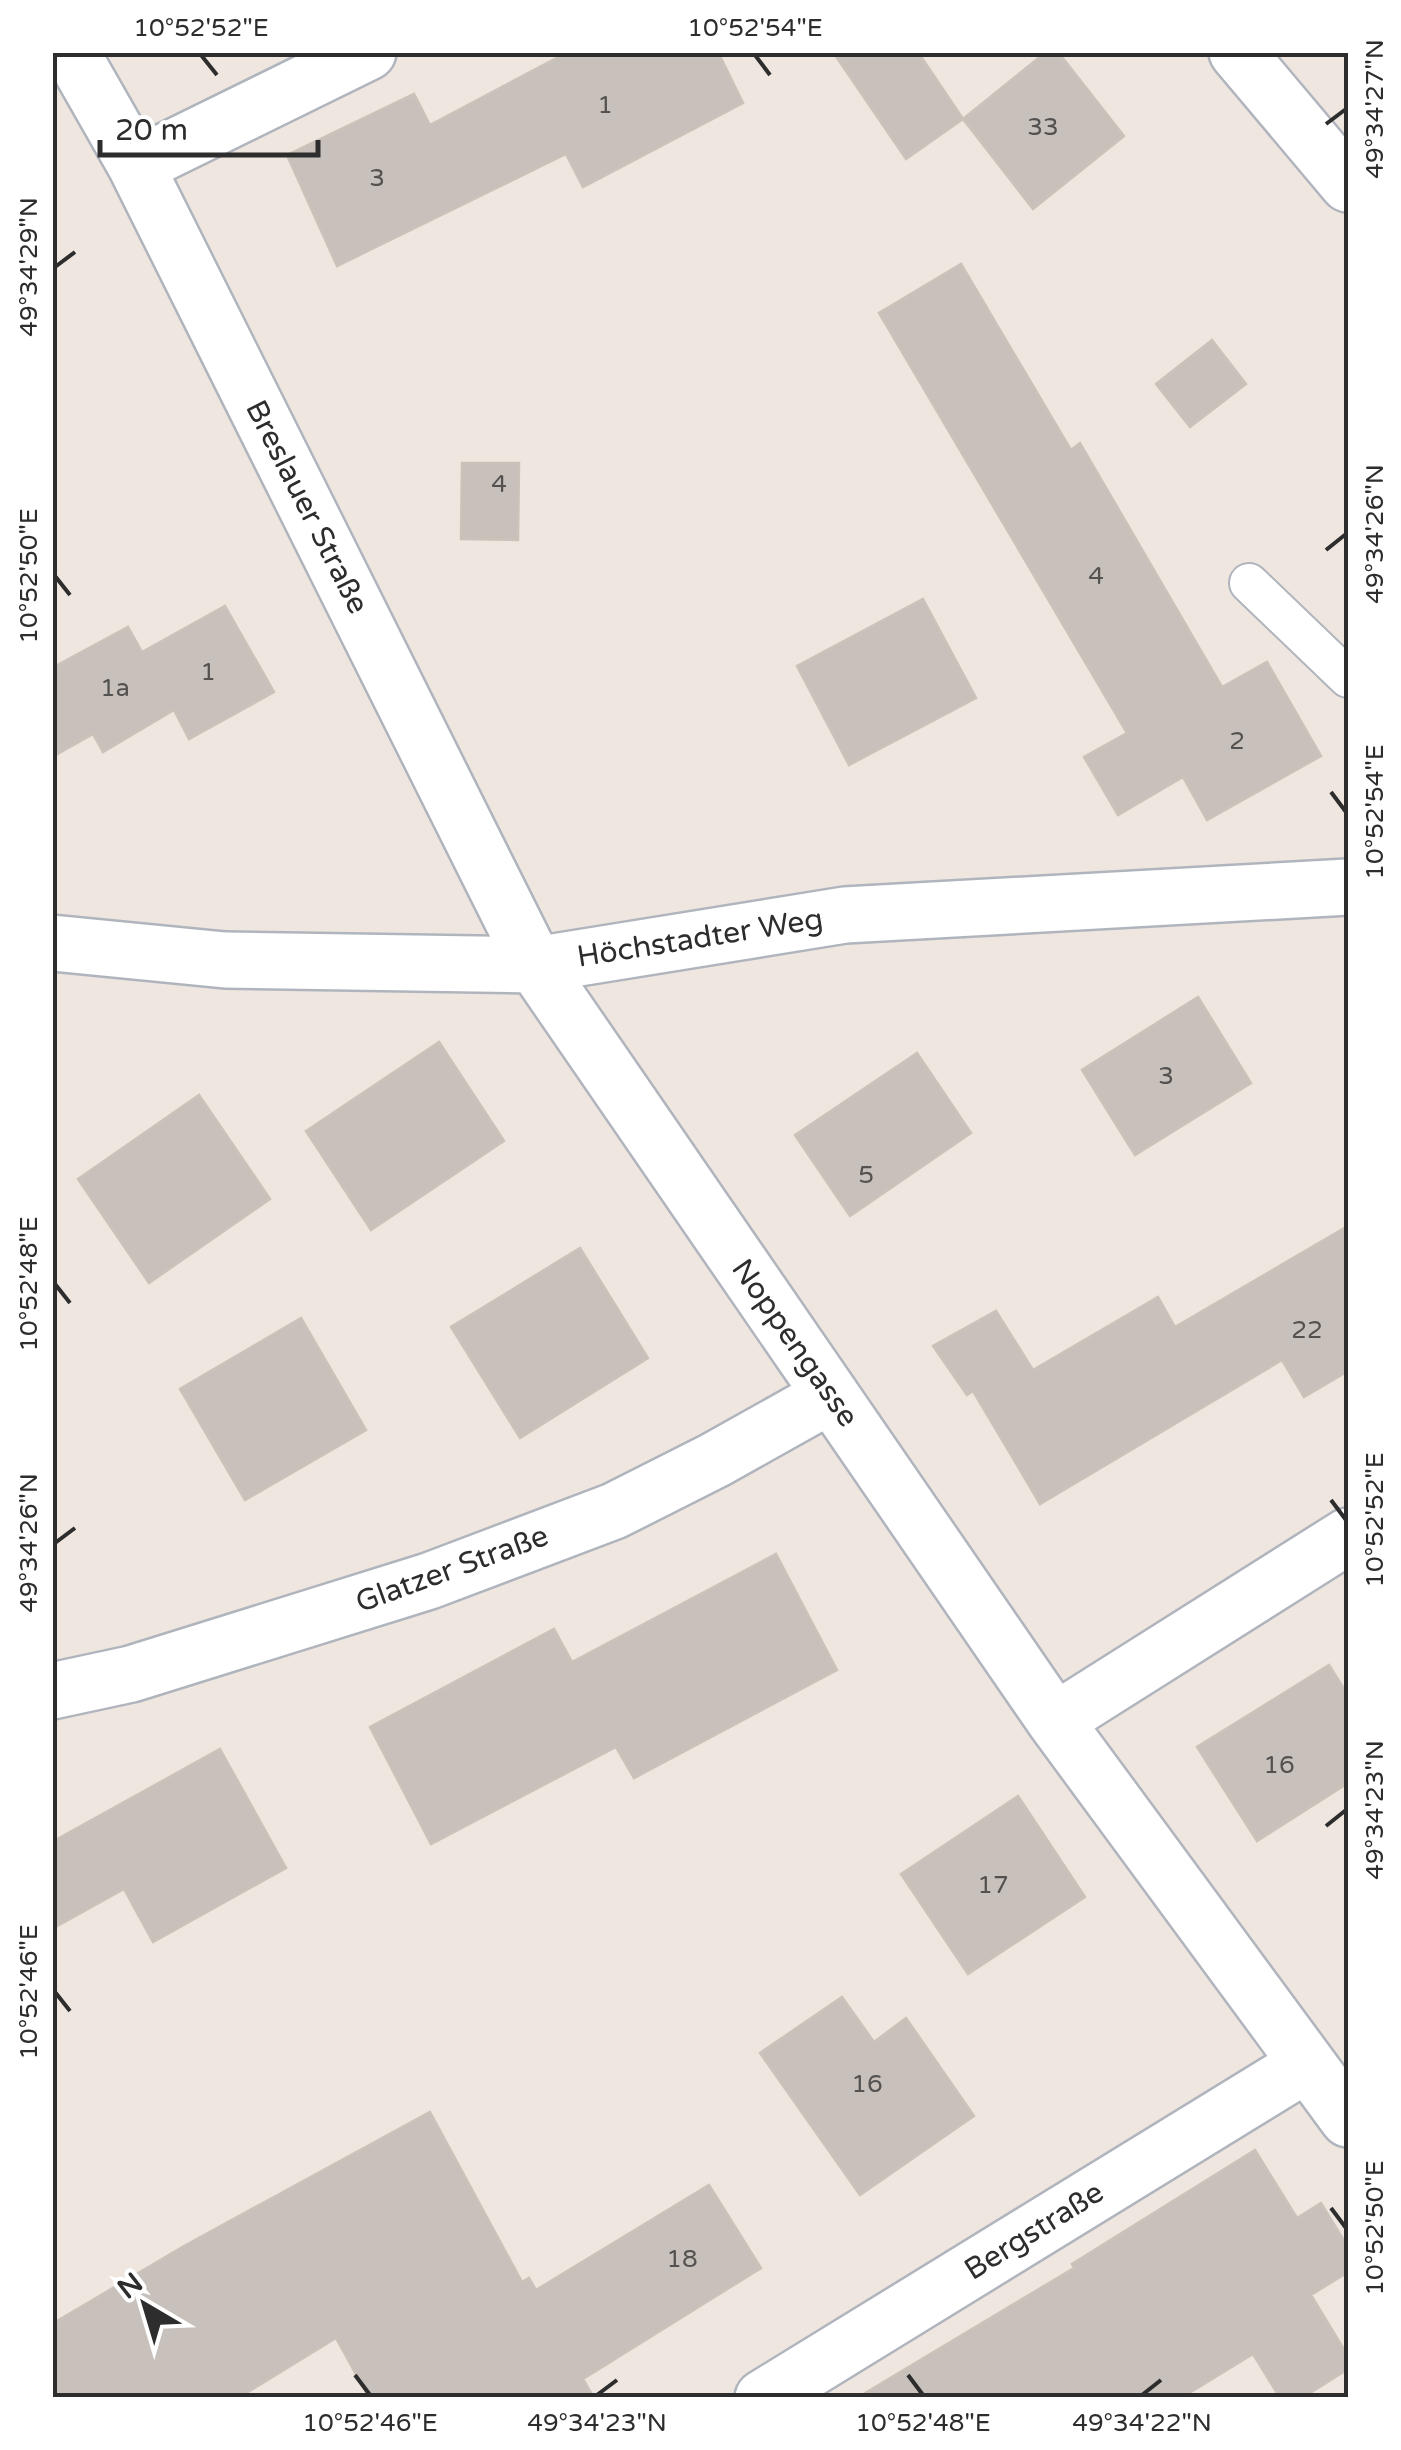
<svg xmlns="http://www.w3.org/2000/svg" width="1401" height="2450" font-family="'Varela Round',sans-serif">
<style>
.building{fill:#c8c1bb;stroke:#cbc2b9;stroke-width:2.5}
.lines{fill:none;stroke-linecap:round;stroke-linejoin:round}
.service-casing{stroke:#b0b5bd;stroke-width:42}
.minor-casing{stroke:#b0b5bd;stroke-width:60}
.tertiary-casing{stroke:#b0b5bd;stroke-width:60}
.service{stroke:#fff;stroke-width:38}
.minor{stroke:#fff;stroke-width:55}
.tertiary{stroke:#fff;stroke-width:55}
.ticks{fill:none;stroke:#2d2d2d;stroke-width:4}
.labels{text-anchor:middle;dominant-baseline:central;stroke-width:10;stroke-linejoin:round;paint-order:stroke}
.number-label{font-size:25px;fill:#545250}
.street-label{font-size:30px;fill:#2d2d2d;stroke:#fff}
.neatline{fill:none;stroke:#2d2d2d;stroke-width:4}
.ticks-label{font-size:25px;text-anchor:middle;fill:#2d2d2d}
</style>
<rect width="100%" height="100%" fill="#efe6e0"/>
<!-- building -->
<path class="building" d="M 568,52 L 718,52 L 743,103 L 583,187 L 566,154 L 337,266 L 287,155 L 414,94 L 430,125 Z
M 833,52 L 918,52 L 963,119 L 906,159 Z
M 1046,52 L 1058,52 L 1124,136 L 1033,209 L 963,119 Z
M 961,264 L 1071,450 L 1080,443 L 1222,687 L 1267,662 L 1321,756 L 1207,820 L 1183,777 L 1118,815 L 1084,757 L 1127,733 L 879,313 Z
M 1212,340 L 1246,384 L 1190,427 L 1156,384 Z
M 462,463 L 519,463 L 518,540 L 461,539 Z
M 923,599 L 976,698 L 849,765 L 797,666 Z
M 225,606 L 274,692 L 189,739 L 174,710 L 103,752 L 93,734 L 52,757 L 52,668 L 128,627 L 142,652 Z
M 1198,997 L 1251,1083 L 1135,1155 L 1082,1070 Z
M 439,1042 L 504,1141 L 371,1230 L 306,1131 Z
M 917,1053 L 971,1133 L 850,1216 L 795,1135 Z
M 199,1095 L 270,1199 L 149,1283 L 78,1179 Z
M 1348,1226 L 1348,1371 L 1304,1397 L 1282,1360 L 1040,1504 L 973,1391 L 967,1395 L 933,1346 L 996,1311 L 1033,1370 L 1158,1297 L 1175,1327 Z
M 580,1248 L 648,1358 L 520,1438 L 451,1327 Z
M 301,1318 L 366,1430 L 245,1500 L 180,1389 Z
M 776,1554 L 837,1670 L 634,1778 L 616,1747 L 431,1844 L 370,1727 L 554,1629 L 572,1662 Z
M 1329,1665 L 1348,1695 L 1348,1783 L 1257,1841 L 1197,1747 Z
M 220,1749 L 286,1868 L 153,1942 L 124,1889 L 52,1929 L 52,1842 Z
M 1018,1796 L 1085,1897 L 968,1974 L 901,1874 Z
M 842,1997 L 874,2042 L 906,2018 L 974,2116 L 860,2195 L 760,2053 Z
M 430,2112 L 522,2282 L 529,2278 L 536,2290 L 709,2185 L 761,2268 L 583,2379 L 594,2398 L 369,2398 L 336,2338 L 238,2398 L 52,2398 L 52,2324 L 184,2246 Z
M 1255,2150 L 1297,2218 L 1321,2203 L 1348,2247 L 1348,2272 L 1311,2295 L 1348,2356 L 1348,2369 L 1302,2398 L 1280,2398 L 1253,2354 L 1181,2398 L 857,2398 L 1074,2268 L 1072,2264 Z"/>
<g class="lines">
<defs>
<path id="service" d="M 1249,583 L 1348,678"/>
<path id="minor" d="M 71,52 L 136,166 L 535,965 L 1055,1721 L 1348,2119
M 136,166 L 368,52
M 52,943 L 225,960 L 535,965 L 845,915 L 1348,887
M 52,1691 L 131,1674 L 429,1581 L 614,1511 L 715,1460 L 831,1395
M 1055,1721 L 1348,1536
M 763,2398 L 1305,2065"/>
<path id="tertiary" d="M 1237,52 L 1348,184"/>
</defs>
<!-- service casing -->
<use href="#service" class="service-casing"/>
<!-- minor casing -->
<use href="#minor" class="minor-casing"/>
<!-- tertiary casing -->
<use href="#tertiary" class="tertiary-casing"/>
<!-- service -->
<use href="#service" class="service"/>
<!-- minor -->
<use href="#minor" class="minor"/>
<!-- tertiary -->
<use href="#tertiary" class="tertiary"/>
</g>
<!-- ticks -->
<path class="ticks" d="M 201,55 L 217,75M 755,55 L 770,75M 1326,124 L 1346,109M 55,267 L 75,252M 1326,550 L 1346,534M 55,576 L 70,595M 1331,792 L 1346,812M 55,1284 L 70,1303M 1331,1500 L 1346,1520M 55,1543 L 75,1528M 1326,1826 L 1346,1810M 55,1992 L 70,2011M 1331,2208 L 1346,2228M 355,2375 L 370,2395M 908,2375 L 923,2395M 597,2395 L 617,2380M 1142,2395 L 1161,2380"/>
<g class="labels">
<!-- number labels -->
<g class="number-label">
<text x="605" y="105">1</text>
<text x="1043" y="127">33</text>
<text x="377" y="178">3</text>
<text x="499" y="484">4</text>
<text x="1096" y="576">4</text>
<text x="208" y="672">1</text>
<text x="115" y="688">1a</text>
<text x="1237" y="741">2</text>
<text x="1166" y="1076">3</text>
<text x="866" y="1175">5</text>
<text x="1307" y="1330">22</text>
<text x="1279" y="1765">16</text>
<text x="993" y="1885">17</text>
<text x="867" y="2084">16</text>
<text x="682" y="2259">18</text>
</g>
<!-- street labels -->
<g class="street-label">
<text transform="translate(307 507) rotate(63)">Breslauer Straße</text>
<text transform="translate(700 938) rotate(-9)">Höchstadter Weg</text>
<text transform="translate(795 1343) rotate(55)">Noppengasse</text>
<text transform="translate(452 1569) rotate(-20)">Glatzer Straße</text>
<text transform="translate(1034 2231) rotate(-32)">Bergstraße</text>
</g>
</g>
<!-- border -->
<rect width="1401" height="2450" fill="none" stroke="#ffffff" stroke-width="110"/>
<!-- north arrow -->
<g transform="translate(145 2305) rotate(322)" stroke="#ffffff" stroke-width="8" paint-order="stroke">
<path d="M0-8L18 38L0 25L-18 38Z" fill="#2d2d2d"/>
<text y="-15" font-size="28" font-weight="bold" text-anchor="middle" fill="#2d2d2d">N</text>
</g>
<!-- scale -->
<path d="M100 140v15h218v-15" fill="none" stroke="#2d2d2d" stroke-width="5"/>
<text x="115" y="140" font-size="30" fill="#2d2d2d" stroke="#ffffff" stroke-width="8" paint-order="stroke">20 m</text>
<rect x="55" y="55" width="1291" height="2340" class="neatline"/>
<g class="ticks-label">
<text x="201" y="36">10°52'52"E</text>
<text x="755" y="36">10°52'54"E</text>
<text transform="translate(1374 109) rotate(-90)" y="9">49°34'27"N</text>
<text transform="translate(28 267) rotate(-90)" y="9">49°34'29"N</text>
<text transform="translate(1374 534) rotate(-90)" y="9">49°34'26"N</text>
<text transform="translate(28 576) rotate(-90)" y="9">10°52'50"E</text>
<text transform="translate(1374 812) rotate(-90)" y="9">10°52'54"E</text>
<text transform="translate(28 1284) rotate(-90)" y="9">10°52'48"E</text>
<text transform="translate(1374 1520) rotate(-90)" y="9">10°52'52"E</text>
<text transform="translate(28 1543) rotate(-90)" y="9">49°34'26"N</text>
<text transform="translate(1374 1810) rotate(-90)" y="9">49°34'23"N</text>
<text transform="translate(28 1992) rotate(-90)" y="9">10°52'46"E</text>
<text transform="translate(1374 2228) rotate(-90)" y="9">10°52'50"E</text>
<text x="370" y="2431">10°52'46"E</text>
<text x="597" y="2431">49°34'23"N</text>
<text x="923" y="2431">10°52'48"E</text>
<text x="1142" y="2431">49°34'22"N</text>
</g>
</svg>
